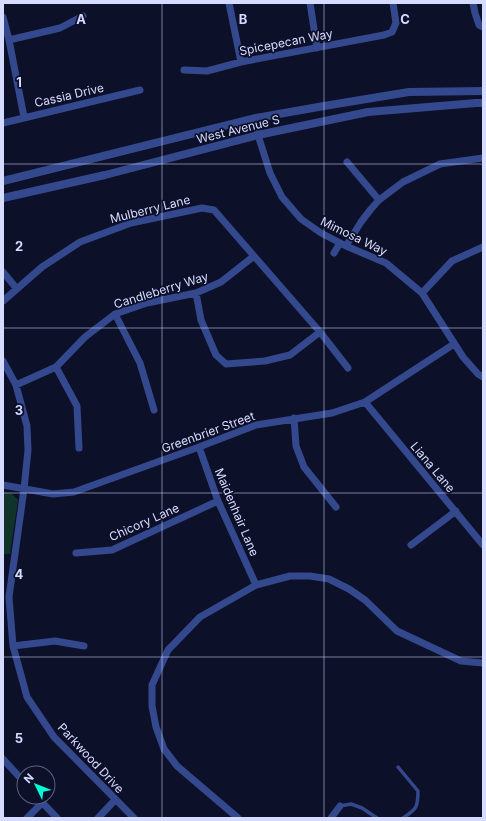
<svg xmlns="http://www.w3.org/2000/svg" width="486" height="821" font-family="Inter,sans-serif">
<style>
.green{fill:#103429}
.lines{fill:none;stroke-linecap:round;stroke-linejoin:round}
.service{stroke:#34488d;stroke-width:3.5}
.minor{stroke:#34488d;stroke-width:7}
.tertiary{stroke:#34488d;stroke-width:8}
.grid{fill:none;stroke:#d5dcff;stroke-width:1;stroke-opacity:0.55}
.labels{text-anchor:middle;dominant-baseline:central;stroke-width:3.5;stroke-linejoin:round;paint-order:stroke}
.street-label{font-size:12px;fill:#d5dcff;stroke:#0d1029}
.grid-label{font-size:13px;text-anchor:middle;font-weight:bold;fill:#d5dcff;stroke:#0d1029;stroke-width:3.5;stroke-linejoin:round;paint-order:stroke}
</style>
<rect width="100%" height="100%" fill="#0d1029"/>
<!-- green -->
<path class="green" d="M 3,492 L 12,494 L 18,500 L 10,554 L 3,554 Z"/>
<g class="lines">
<!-- service -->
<path class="service" d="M 398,767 L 418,791 C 418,808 416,809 403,818
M 340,806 L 351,804 L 362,808 L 377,818"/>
<!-- minor -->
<path class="minor" d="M 229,3 L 241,62
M 310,3 L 317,48
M 473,3 L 475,13 L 479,25 L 483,27
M 3,17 L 9,40 L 24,117
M 9,40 L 60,28 L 83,16
M 184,70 L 207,71 L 241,62 L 384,35 L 392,32 L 396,23 L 393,3
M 256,118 L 258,135 L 270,173 L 282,197 L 301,219 L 321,233 L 346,246 L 386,263 L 422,293 L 463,357 L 478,374 L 483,377
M 3,123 L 140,90
M 347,162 L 379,200
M 346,246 L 361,222 L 371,209 L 379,200 L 403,182 L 440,164 L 483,158
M 334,253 L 340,243
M 3,272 L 17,289
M 196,293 L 201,320 L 216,355 L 226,364 L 265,361 L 290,355 L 320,332
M 422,293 L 452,261 L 483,247
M 3,301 L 42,267 L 80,242 L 131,223 L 202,208 L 214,210 L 320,332 L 348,368
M 115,314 L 140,363 L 154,410
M 3,361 L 16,385 L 27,426 L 28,450 L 24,489 L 9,597 L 13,646 L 27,697 L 54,737 L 134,818
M 56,367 L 77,406 L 79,448
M 16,385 L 56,367 L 85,337 L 115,314 L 147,303 L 196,293 L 221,282 L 254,256
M 365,402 L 483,545
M 294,418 L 296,446 L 304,467 L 336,507
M 199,447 L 218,501 L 256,585
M 3,485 L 53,494 L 74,492 L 199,447 L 256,425 L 332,413 L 365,402 L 454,344
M 411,545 L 456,511
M 76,553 L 112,550 L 218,501
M 13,646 L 55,641 L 84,646
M 3,759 L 24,782
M 37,797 L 57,818
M 27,818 L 42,803
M 98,818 L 115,800
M 238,818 L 177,766 L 164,749 L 156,727 L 152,706 L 152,685 L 168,650 L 200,617 L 256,585 L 290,576 L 310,576 L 329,579 L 349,589 L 365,600 L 397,631 L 461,661 L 483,663
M 331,818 L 340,806"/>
<!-- tertiary -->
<path class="tertiary" d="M 3,181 L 256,118 L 324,106 L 409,92 L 483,91
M 3,198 L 105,175 L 258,135 L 368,112 L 476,103 L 483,103"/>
</g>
<!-- grid -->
<path class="grid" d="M 162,3 L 162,818M 324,3 L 324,818M 3,164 L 483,164M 3,328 L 483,328M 3,493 L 483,493M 3,657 L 483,657"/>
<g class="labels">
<!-- street labels -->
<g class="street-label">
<text transform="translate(286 42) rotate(-11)">Spicepecan Way</text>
<text transform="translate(69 95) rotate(-13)">Cassia Drive</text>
<text transform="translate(238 129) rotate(-14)">West Avenue S</text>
<text transform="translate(150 209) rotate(-14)">Mulberry Lane</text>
<text transform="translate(354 236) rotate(26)">Mimosa Way</text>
<text transform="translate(161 290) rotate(-17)">Candleberry Way</text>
<text transform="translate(208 432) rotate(-20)">Greenbrier Street</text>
<text transform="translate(433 467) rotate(50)">Liana Lane</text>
<text transform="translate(237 512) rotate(67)">Maidenhair Lane</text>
<text transform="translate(144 522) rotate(-24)">Chicory Lane</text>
<text transform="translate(91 758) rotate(47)">Parkwood Drive</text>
</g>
</g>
<g class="grid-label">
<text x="81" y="24">A</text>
<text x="243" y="24">B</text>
<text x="405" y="24">C</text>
<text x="19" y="87">1</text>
<text x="19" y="251">2</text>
<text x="19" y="415">3</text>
<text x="19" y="579">4</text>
<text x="19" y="743">5</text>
</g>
<!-- border -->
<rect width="486" height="821" fill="none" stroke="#d5dcff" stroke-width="8"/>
<!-- north arrow -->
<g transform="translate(36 785) rotate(313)"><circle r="19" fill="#0d1029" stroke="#5d627f"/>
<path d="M0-3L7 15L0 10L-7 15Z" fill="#01ffd5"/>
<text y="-6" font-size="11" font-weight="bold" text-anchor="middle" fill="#d5dcff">N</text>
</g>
</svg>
